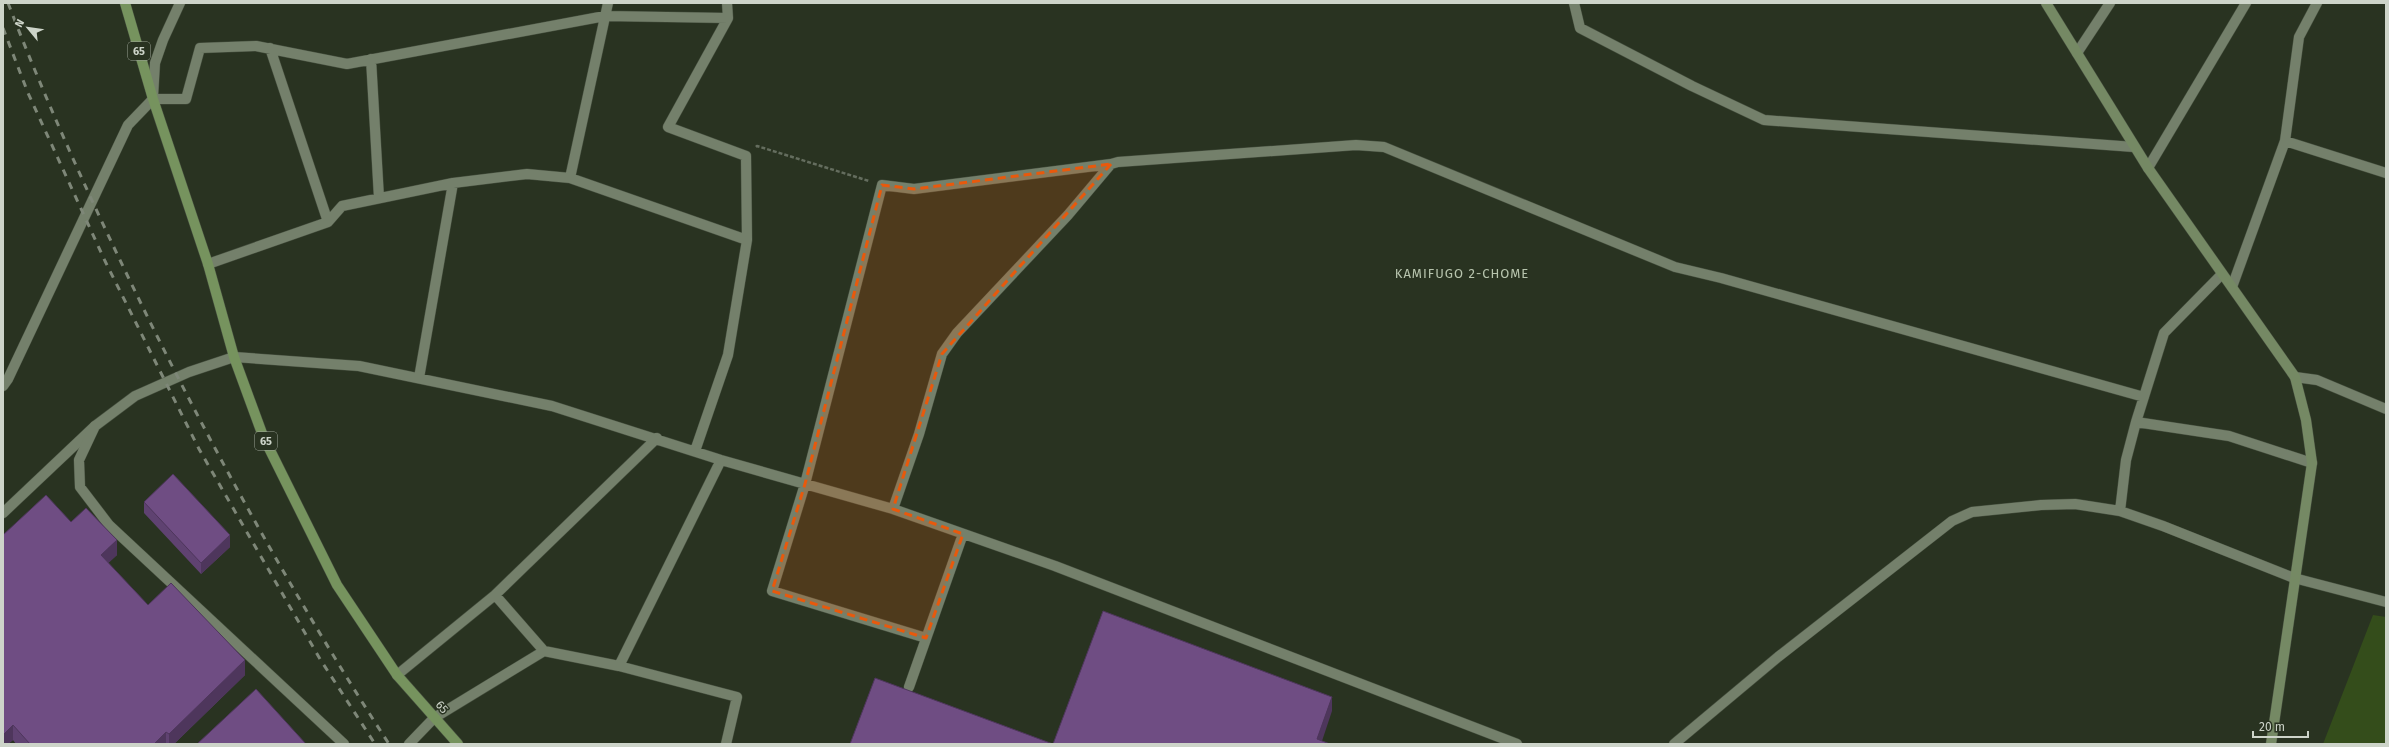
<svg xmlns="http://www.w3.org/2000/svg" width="2389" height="747" font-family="'Fira Sans',sans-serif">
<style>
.green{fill:#344d1b}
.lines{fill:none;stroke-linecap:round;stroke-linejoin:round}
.lane-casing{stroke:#464f3f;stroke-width:11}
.street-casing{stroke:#464f3f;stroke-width:11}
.secondary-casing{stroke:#464f3f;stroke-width:11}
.primary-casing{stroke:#464f3f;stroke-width:11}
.path{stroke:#646d5e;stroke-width:2.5;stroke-dasharray:4 2;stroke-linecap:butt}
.lane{stroke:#74806b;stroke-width:10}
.street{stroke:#74806b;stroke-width:10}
.secondary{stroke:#758964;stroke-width:10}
.primary{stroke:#76935e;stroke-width:10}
.rail{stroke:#7e8778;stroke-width:3;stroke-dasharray:7 7;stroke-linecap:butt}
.wall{fill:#5f4271}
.shaded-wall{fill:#4e365c}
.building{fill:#6f4d83;stroke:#4e365c}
.marked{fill:#e8590c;fill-opacity:0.2;stroke:#e8590c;stroke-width:3;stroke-dasharray:8 5;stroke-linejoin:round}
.labels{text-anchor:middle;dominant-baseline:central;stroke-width:3;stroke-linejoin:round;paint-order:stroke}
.shield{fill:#293321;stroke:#9ca497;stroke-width:1}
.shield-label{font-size:11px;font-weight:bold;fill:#cdd4c9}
.street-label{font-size:12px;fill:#cdd4c9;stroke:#293321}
.neighbourhood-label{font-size:13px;letter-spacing:1px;fill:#b7c4ad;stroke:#293321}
</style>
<rect width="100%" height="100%" fill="#293321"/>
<!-- green -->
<path class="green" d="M 2373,615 L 2386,617 L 2386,744 L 2323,744 Z"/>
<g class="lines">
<defs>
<path id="lane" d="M 3,513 L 95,426"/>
<path id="street" d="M 1574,3 L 1580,28 L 1692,86 L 1764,120 L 2134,147
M 270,48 L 328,222
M 2077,53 L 2110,3
M 371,59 L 379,198
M 153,97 L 155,63 L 163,40 L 180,3
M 2285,141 L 2386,173
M 2148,168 L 2246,3
M 570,178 L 608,3
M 208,264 L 328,222 L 342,206 L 453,183 L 527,174 L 570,178 L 747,240
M 2232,287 L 2285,141 L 2299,37 L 2317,3
M 2295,377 L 2317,380 L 2386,409
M 419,378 L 453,183
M 3,386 L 8,379 L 128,125 L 153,99 L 186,99 L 200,48 L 256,46 L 347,64 L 605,16 L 728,18
M 2136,422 L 2229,436 L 2312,463
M 695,451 L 728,355 L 747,240 L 746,156 L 668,127 L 728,18 L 727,3
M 893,509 L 919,434 L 942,354 L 957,333 L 1068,215 L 1111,164 L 1118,162 L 1356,145 L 1384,147 L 1675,267 L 1721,278 L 2144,397
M 2120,511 L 2126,460 L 2136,422 L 2164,333 L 2222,274
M 495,595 L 544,651 L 619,666 L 737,697 L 726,744
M 926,638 L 772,591 L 805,484 L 882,185 L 914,189 L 1111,164
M 619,666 L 721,460
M 397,675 L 495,595 L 657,438
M 909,687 L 963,534
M 344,744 L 109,525 L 80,487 L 79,460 L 95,426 L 135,396 L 189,372 L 234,357 L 359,366 L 552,406 L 721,460 L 893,509 L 1055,566 L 1517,744
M 409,744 L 434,718 L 544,651
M 1674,744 L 1778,657 L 1952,521 L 1972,512 L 2041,505 L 2075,504 L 2120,511 L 2163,526 L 2294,578 L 2386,602"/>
<path id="secondary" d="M 2046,3 L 2148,168 L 2295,377 L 2306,420 L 2312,463 L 2271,744"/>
<path id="primary" d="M 125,3 L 153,99 L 208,264 L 234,357 L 263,436 L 337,585 L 397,675 L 458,744"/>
</defs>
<!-- lane casing -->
<use href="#lane" class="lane-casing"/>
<!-- street casing -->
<use href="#street" class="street-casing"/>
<!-- secondary casing -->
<use href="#secondary" class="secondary-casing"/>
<!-- primary casing -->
<use href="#primary" class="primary-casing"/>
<!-- path -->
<path class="path" d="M 756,147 L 757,146 L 869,181"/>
<!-- lane -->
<use href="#lane" class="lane"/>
<!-- street -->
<use href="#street" class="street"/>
<!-- secondary -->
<use href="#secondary" class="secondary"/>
<!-- primary -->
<use href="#primary" class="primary"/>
<!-- rail -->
<path class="rail" d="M 8,3 C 52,117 103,227 157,336 C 227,476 304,613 389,744
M 3,28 L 28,93 L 105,261 L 199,449 L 320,659 L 375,744"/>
</g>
<!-- wall -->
<path class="wall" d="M 144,502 L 230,547 L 201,574 L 144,513 Z
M 71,522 L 117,555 L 108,563 L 148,605 L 245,675 L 174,744 L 16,744 L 13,740 L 8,744 L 3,744 Z"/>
<!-- shaded-wall -->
<path class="shaded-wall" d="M 230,535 L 230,547 L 201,574 L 201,563 Z
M 117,540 L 117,555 L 101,570 L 101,555 Z
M 245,660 L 245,675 L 174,744 L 169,744 L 169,734 Z
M 1332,697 L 1332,711 L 1321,744 L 1317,739 Z
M 13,725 L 13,740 L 8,744 L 3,744 L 3,735 Z
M 166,732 L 166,744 L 154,744 Z"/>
<!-- building -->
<path class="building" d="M 173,474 L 230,535 L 201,563 L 144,502 Z
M 46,495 L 71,522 L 86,508 L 117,540 L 101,555 L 148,605 L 171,583 L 245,660 L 169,734 L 166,732 L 154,744 L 30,744 L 13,725 L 3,735 L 3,535 Z
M 1103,611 L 1332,697 L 1317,739 L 1330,744 L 1053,744 Z
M 875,678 L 1053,744 L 850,744 Z
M 256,689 L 306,744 L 197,744 Z"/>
<!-- marked area -->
<path class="marked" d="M 1111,164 L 942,354 L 893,509 L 963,534 L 926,638 L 772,591 L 805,484 L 882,185 L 914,189 Z"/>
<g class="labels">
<!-- shield labels -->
<g class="shield">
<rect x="128" y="42" width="22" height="18" rx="3"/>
<rect x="255" y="432" width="22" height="18" rx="3"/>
</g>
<g class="shield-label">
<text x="139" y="51">65</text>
<text x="266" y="441">65</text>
</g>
<!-- street labels -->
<g class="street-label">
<text transform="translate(442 707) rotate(49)">65</text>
</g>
<!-- neighbourhood labels -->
<g class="neighbourhood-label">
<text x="1462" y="273">KAMIFUGO 2-CHOME</text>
</g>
</g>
<!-- border -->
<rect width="2389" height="747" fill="none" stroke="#cdd4c9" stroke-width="8"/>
<!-- north arrow -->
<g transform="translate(28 28) rotate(299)" stroke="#293321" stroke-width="3" paint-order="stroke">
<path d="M0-3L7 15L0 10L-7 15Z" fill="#cdd4c9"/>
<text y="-6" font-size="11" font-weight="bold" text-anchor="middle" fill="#cdd4c9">N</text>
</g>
<!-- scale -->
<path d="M2253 731v6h55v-6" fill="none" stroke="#cdd4c9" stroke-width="2"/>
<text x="2259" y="731" font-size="12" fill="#cdd4c9" stroke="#293321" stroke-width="3" paint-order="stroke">20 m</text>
</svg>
